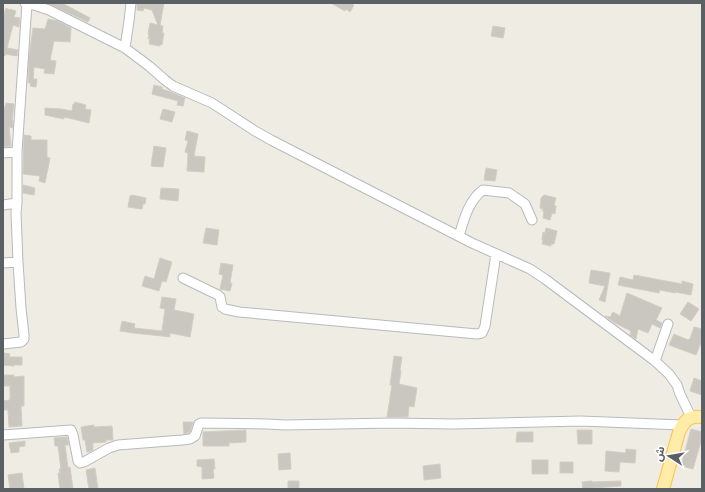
<svg xmlns="http://www.w3.org/2000/svg" width="705" height="492" font-family="'Space Grotesk','Noto Sans Arabic',sans-serif">
<style>
.building{fill:#cac6c0;stroke:#d4cdc1}
.lines{fill:none;stroke-linecap:round;stroke-linejoin:round}
.minor-casing{stroke:#b6babe;stroke-width:11}
.major-casing{stroke:#fdc34e;stroke-width:14}
.minor{stroke:#fff;stroke-width:9}
.major{stroke:#ffeca8;stroke-width:12}
</style>
<rect width="100%" height="100%" fill="#efece3"/>
<!-- building -->
<path class="building" d="M 47,3 L 62,3 L 90,18 L 88,22 Z
M 137,3 L 164,3 L 160,25 L 163,26 L 162,33 L 164,33 L 162,45 L 161,44 L 160,46 L 149,44 L 150,39 L 148,39 L 149,35 L 148,34 L 150,23 L 158,25 L 152,10 L 144,8 L 143,11 L 137,10 Z
M 331,3 L 351,3 L 354,5 L 350,12 L 346,9 L 345,11 Z
M 6,8 L 10,10 L 10,9 L 16,11 L 14,17 L 20,18 L 19,27 L 13,25 L 7,48 L 18,50 L 17,56 L 5,54 L 5,56 L 3,55 L 3,17 Z
M 48,19 L 58,21 L 71,28 L 70,42 L 54,41 L 50,60 L 56,61 L 54,74 L 44,73 L 45,69 L 34,67 L 33,79 L 37,79 L 36,87 L 30,86 L 31,83 L 28,83 L 29,57 L 33,28 L 45,29 Z
M 493,26 L 505,28 L 503,38 L 491,36 Z
M 154,85 L 162,87 L 162,89 L 171,92 L 185,98 L 183,106 L 177,105 L 178,101 L 152,94 Z
M 75,102 L 86,105 L 85,109 L 91,110 L 89,123 L 64,117 L 64,119 L 45,115 L 45,108 L 61,109 L 72,111 L 73,104 L 74,104 Z
M 6,103 L 14,104 L 12,120 L 13,120 L 13,128 L 9,127 L 11,146 L 3,147 L 3,109 L 4,109 Z
M 163,109 L 175,112 L 172,122 L 160,119 Z
M 187,131 L 198,134 L 194,156 L 205,157 L 204,172 L 187,171 L 188,153 L 185,152 L 188,141 L 185,140 Z
M 24,135 L 31,136 L 31,140 L 47,140 L 47,157 L 50,158 L 45,183 L 39,181 L 40,176 L 23,174 Z
M 154,146 L 166,148 L 163,167 L 151,166 Z
M 486,168 L 497,170 L 495,181 L 484,180 Z
M 23,185 L 35,188 L 34,195 L 23,193 Z
M 161,188 L 179,189 L 178,201 L 160,199 Z
M 132,195 L 146,198 L 145,204 L 143,204 L 142,209 L 128,207 L 130,196 Z
M 544,195 L 556,198 L 554,205 L 556,206 L 555,214 L 552,213 L 550,220 L 543,218 L 544,211 L 542,211 L 543,209 L 540,208 L 541,198 Z
M 206,228 L 219,230 L 217,245 L 203,243 Z
M 546,228 L 557,231 L 554,244 L 551,244 L 551,246 L 542,244 L 543,240 L 542,240 L 543,232 L 545,233 Z
M 160,258 L 172,262 L 166,282 L 162,281 L 159,291 L 142,286 L 145,276 L 154,279 Z
M 221,263 L 233,265 L 230,283 L 232,283 L 230,291 L 220,289 L 223,275 L 219,274 Z
M 591,270 L 610,273 L 605,302 L 599,300 L 605,286 L 589,283 Z
M 634,275 L 682,284 L 682,281 L 693,284 L 691,295 L 675,292 L 675,293 L 660,290 L 659,293 L 618,285 L 620,277 L 633,280 Z
M 627,293 L 662,308 L 656,320 L 662,323 L 660,328 L 652,324 L 648,333 L 638,329 L 636,339 L 630,335 L 631,331 L 615,323 L 605,316 L 610,317 L 613,312 L 620,316 Z
M 162,297 L 176,299 L 174,310 L 194,314 L 190,337 L 170,333 L 170,337 L 162,336 L 133,333 L 120,331 L 122,321 L 135,324 L 134,328 L 162,331 L 165,309 L 160,308 Z
M 688,302 L 699,309 L 691,321 L 680,314 Z
M 694,327 L 702,329 L 702,340 L 696,355 L 669,345 L 674,334 L 688,340 L 689,339 L 690,339 Z
M 4,353 L 10,354 L 9,357 L 22,357 L 22,365 L 14,365 L 14,366 L 3,365 Z
M 394,356 L 402,357 L 400,370 L 401,371 L 399,384 L 417,388 L 414,407 L 409,406 L 408,417 L 387,417 L 392,385 L 390,385 Z
M 3,375 L 14,375 L 14,377 L 24,376 L 24,406 L 21,406 L 22,426 L 9,427 L 8,410 L 3,410 L 3,401 L 10,400 L 10,386 L 3,386 Z
M 694,378 L 702,381 L 702,395 L 690,391 Z
M 183,422 L 193,422 L 190,432 L 188,433 L 184,434 Z
M 94,425 L 94,427 L 112,426 L 113,440 L 106,440 L 106,442 L 93,443 L 93,450 L 89,452 L 87,452 L 85,440 L 83,440 L 81,427 Z
M 691,429 L 702,432 L 702,438 L 693,469 L 681,466 Z
M 246,430 L 246,442 L 229,443 L 229,446 L 203,446 L 203,432 Z
M 577,430 L 592,430 L 592,444 L 578,444 Z
M 517,432 L 533,432 L 533,442 L 516,442 Z
M 67,437 L 69,445 L 65,445 L 68,468 L 70,467 L 73,489 L 60,489 L 58,473 L 60,473 L 59,469 L 61,469 L 58,446 L 55,446 L 54,438 Z
M 25,441 L 25,446 L 19,447 L 19,452 L 11,453 L 9,443 Z
M 626,449 L 636,450 L 635,463 L 620,462 L 619,472 L 605,471 L 606,451 L 626,453 Z
M 290,453 L 291,469 L 279,470 L 278,454 Z
M 214,459 L 215,469 L 213,469 L 214,478 L 202,479 L 202,467 L 197,466 L 197,460 Z
M 532,460 L 548,460 L 548,474 L 532,474 Z
M 560,462 L 573,462 L 573,473 L 560,473 Z
M 440,464 L 441,478 L 424,480 L 423,466 Z
M 95,468 L 98,489 L 89,489 L 86,470 Z
M 22,473 L 24,489 L 10,489 L 8,475 Z
M 288,481 L 299,481 L 299,489 L 288,489 Z
M 592,481 L 592,482 L 621,481 L 621,486 L 593,488 L 593,489 L 583,489 L 582,482 Z"/>
<g class="lines">
<defs>
<path id="minor" d="M 25,3 L 34,5 L 49,10 L 125,48 L 149,66 L 165,80 L 173,86 L 212,103 L 255,131 L 271,140 L 472,243 L 530,269 L 545,279 L 655,361 L 669,374 L 677,385 L 680,394 L 691,417
M 125,48 L 129,21 L 131,3
M 3,153 L 17,152
M 3,205 L 17,203 L 17,152 L 27,4
M 459,236 C 464,219 469,200 483,190 L 509,193 L 525,204 L 532,220
M 3,263 L 18,262
M 183,278 L 218,295 L 220,297 L 222,307 L 225,309 L 239,312 L 477,334 L 482,333 L 485,326 L 496,254
M 3,344 L 21,342 L 24,339 L 24,335 L 21,308 L 18,262 L 16,213 L 17,203
M 655,361 L 668,324
M 3,435 L 71,430 L 73,435 L 78,461 L 80,463 L 84,462 L 109,448 L 118,445 L 182,440 L 190,439 L 195,436 L 199,424 L 201,423 L 267,424 L 285,425 L 392,423 L 454,424 L 581,421 L 682,425"/>
<path id="major" d="M 663,489 L 679,432 C 684,421 689,415 702,417"/>
</defs>
<!-- minor casing -->
<use href="#minor" class="minor-casing"/>
<!-- major casing -->
<use href="#major" class="major-casing"/>
<!-- minor -->
<use href="#minor" class="minor"/>
<!-- major -->
<use href="#major" class="major"/>
</g>
<!-- border -->
<rect width="705" height="492" fill="none" stroke="#5b6065" stroke-width="8"/>
<!-- north arrow -->
<g transform="translate(669 456) rotate(282)" stroke="#ffffff" stroke-width="3" paint-order="stroke">
<path d="M0-3L7 15L0 10L-7 15Z" fill="#5b6065"/>
<text y="-6" font-size="11" font-weight="bold" text-anchor="middle" fill="#5b6065">ش</text>
</g>
</svg>
